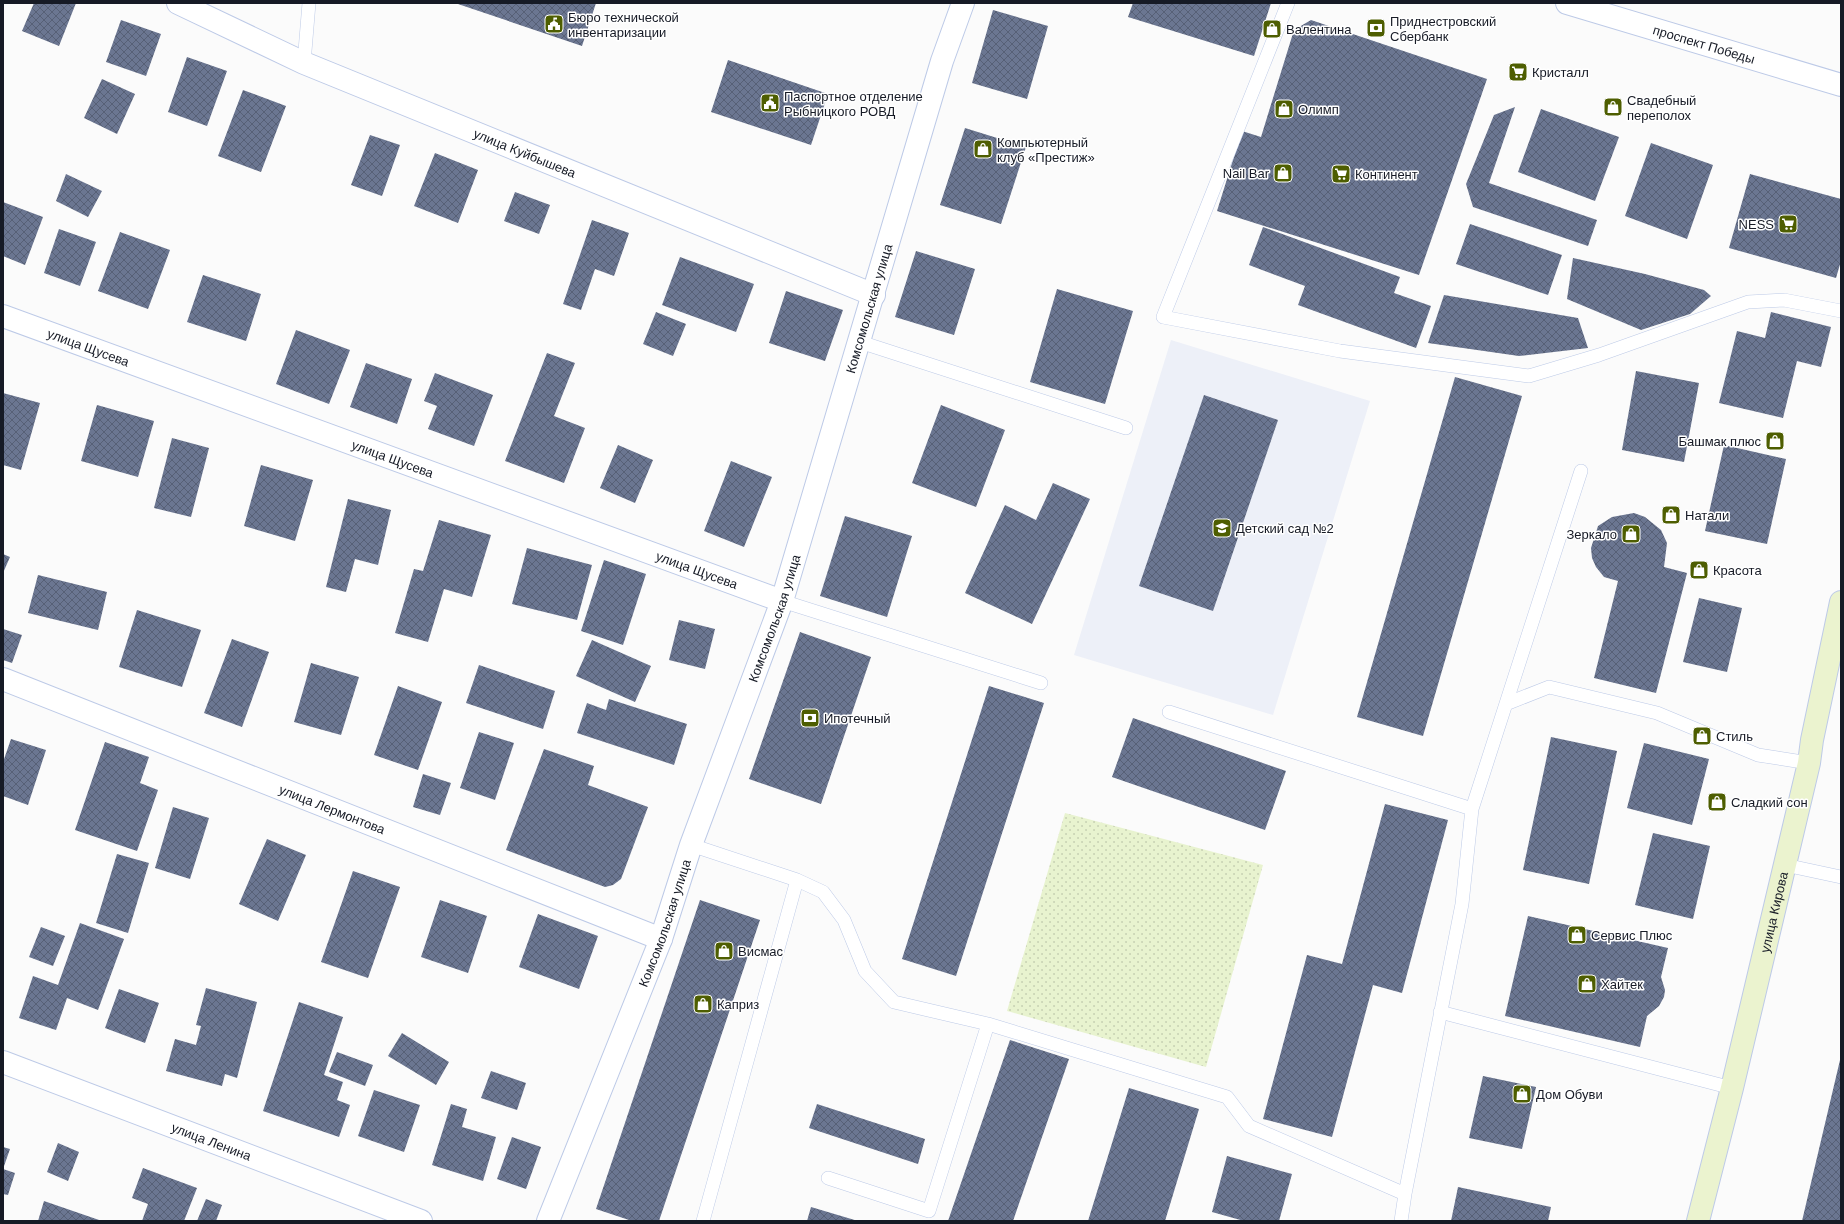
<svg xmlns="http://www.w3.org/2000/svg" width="1844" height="1224" font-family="Helvetica,sans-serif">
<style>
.built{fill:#edf0f8}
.park{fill:url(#park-dots)}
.building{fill:url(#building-cross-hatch)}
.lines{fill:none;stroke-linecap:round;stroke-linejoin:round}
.service-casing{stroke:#bdcae7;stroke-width:14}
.minor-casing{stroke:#bdcae7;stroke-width:24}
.tertiary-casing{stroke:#bdcae7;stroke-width:24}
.secondary-casing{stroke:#bdcae7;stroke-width:24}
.service{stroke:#fff;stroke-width:13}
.minor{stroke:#fff;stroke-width:22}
.tertiary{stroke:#fff;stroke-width:22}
.secondary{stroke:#ebf3cf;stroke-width:22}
.labels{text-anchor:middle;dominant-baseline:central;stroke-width:3;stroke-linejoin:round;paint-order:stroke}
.poi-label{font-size:13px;fill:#161a25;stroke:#fff;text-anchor:start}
.street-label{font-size:13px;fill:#161a25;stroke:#fff}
</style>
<defs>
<pattern id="park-dots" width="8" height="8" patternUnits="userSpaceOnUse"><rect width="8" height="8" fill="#e8f3cf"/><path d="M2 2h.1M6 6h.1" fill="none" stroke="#c6d0b2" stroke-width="1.8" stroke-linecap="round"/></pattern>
<pattern id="building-cross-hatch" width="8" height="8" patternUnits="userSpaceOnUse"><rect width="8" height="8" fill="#6b7691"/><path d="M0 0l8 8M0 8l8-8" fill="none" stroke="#576076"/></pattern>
</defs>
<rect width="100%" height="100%" fill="#fbfbfb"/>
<!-- built -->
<path class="built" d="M 1171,340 L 1370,401 L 1273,715 L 1074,655 Z"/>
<!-- park -->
<path class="park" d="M 1065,813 L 1263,865 L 1206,1067 L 1007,1011 Z"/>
<!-- building -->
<path class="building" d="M 34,3 L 76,3 L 59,46 L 22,31 Z
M 455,3 L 596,3 L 582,46 Z
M 1133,3 L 1271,3 L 1254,56 L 1128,17 Z
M 993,10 L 1048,26 L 1027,99 L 972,83 Z
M 121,20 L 161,34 L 146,76 L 106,62 Z
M 1311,20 L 1487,79 L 1419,275 L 1217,211 L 1242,131 L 1261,137 L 1294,30 Z
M 187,57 L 227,71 L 207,126 L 168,112 Z
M 728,60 L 828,94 L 811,145 L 711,112 Z
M 102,79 L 135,94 L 117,134 L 84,118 Z
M 243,90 L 286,106 L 261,172 L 218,156 Z
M 1515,107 L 1489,183 L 1597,220 L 1588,246 L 1473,207 L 1466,184 L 1494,115 Z
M 1541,109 L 1619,137 L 1595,201 L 1518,172 Z
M 965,128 L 1026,147 L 1001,224 L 940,205 Z
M 370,135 L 400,145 L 382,196 L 351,185 Z
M 1651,143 L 1713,165 L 1687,239 L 1625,216 Z
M 435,153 L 478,170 L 458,223 L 414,206 Z
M 66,174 L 102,191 L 88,217 L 56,201 Z
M 1750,174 L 1841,199 L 1841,261 L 1836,278 L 1729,248 Z
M 515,192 L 550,205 L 539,234 L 504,221 Z
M 3,202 L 43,217 L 25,265 L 3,256 Z
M 592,220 L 629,233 L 614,276 L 595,269 L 581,310 L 563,304 Z
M 1470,224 L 1562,255 L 1548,295 L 1456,264 Z
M 1263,227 L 1400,277 L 1394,293 L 1431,306 L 1416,348 L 1298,305 L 1305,286 L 1249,265 Z
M 59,229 L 96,242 L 80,286 L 44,273 Z
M 120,232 L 170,250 L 148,309 L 98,291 Z
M 916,251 L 975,269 L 954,335 L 895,317 Z
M 680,257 L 754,284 L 736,332 L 662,305 Z
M 1573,258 L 1645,274 L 1704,290 L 1711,296 L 1690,314 L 1641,330 L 1567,299 Z
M 203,275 L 261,294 L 246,341 L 187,322 Z
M 1057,289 L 1133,311 L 1105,404 L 1030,382 Z
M 786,291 L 843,310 L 825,361 L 769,343 Z
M 1444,295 L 1578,318 L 1588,348 L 1519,356 L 1428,343 Z
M 656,312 L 686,324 L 673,356 L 643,344 Z
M 1771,312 L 1831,327 L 1821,367 L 1797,361 L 1783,418 L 1719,403 L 1737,331 L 1765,338 Z
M 296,330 L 350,350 L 329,404 L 276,384 Z
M 547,353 L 575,363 L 554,416 L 585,428 L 564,483 L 505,461 Z
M 366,363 L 412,379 L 397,424 L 350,407 Z
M 1636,371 L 1699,383 L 1684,462 L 1622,450 Z
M 435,373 L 493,395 L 474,446 L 428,429 L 437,406 L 424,401 Z
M 1455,377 L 1522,396 L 1423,736 L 1357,717 Z
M 3,393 L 40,403 L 21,470 L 3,465 Z
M 1204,395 L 1278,420 L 1213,611 L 1139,586 Z
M 97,405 L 154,421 L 138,477 L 81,461 Z
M 941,405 L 1005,430 L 976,507 L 912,483 Z
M 172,438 L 209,448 L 191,517 L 154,508 Z
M 618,445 L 653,460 L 635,503 L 600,488 Z
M 1724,445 L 1786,459 L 1767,544 L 1705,531 Z
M 731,461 L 772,477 L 744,547 L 704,531 Z
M 261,465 L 313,480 L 295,541 L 244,526 Z
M 1053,483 L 1090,499 L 1032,624 L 965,593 L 1005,505 L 1036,520 Z
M 348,499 L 391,510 L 378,565 L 355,559 L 346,592 L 326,587 Z
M 1634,513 L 1645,517 L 1661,530 L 1667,543 L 1664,567 L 1687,573 L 1656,693 L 1594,678 L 1618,581 L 1604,577 L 1596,567 L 1592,558 L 1591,548 L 1598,526 L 1612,517 Z
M 845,516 L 912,536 L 887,617 L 820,596 Z
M 439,520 L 491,535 L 472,597 L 444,589 L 428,642 L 395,633 L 414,569 L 423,571 Z
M 527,548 L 592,565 L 577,620 L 512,604 Z
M 3,554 L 10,557 L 3,573 Z
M 604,560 L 646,574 L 623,645 L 581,631 Z
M 38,575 L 107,592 L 98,630 L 28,613 Z
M 1699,598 L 1742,608 L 1727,672 L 1683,662 Z
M 137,610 L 201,630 L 182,687 L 119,667 Z
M 679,620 L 715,629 L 705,669 L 669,660 Z
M 3,629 L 22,635 L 12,663 L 3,660 Z
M 800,632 L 871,657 L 821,804 L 749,779 Z
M 232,639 L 269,652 L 242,727 L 204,713 Z
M 592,640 L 651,666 L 635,702 L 576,676 Z
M 311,663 L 359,677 L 341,735 L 294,722 Z
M 479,665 L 555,691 L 543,729 L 466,703 Z
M 398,686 L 442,702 L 418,770 L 374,755 Z
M 989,686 L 1044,703 L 956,976 L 902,959 Z
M 609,699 L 687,724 L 674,765 L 577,733 L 587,703 L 606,710 Z
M 1133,718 L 1286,771 L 1265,830 L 1112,777 Z
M 479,732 L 514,743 L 495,800 L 460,788 Z
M 1551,737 L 1617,751 L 1589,884 L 1523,870 Z
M 11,739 L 46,750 L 28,805 L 3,796 L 3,762 Z
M 105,742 L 149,757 L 140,783 L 158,790 L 137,851 L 75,830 Z
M 1644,743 L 1709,759 L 1692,825 L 1627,808 Z
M 544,749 L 594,766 L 588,785 L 648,807 L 621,879 L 613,885 L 605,887 L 506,850 Z
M 423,774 L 451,783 L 440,815 L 413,807 Z
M 1385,804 L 1448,820 L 1402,993 L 1373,985 L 1332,1137 L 1263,1119 L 1307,955 L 1342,964 Z
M 173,807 L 209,818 L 190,879 L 155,868 Z
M 1653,833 L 1710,846 L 1693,919 L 1635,905 Z
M 267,839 L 306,855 L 278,921 L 239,904 Z
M 117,854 L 149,863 L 128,933 L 96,923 Z
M 353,871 L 400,887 L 368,978 L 321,962 Z
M 440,900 L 487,916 L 468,973 L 421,957 Z
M 700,900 L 760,920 L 659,1221 L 632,1221 L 596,1209 Z
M 538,914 L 598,936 L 579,989 L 519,967 Z
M 1528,916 L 1668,948 L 1661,977 L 1665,990 L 1664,997 L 1659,1006 L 1647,1016 L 1640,1047 L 1505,1016 Z
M 80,923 L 124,939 L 98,1010 L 67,998 L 56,1030 L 19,1018 L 33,976 L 58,985 Z
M 41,927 L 65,936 L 53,966 L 29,957 Z
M 206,988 L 257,1002 L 237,1078 L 225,1074 L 222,1086 L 166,1071 L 175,1039 L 196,1045 L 201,1026 L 196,1025 Z
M 119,989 L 159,1003 L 145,1043 L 105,1028 Z
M 299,1002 L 343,1017 L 324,1075 L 343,1082 L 337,1100 L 350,1105 L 339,1137 L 263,1111 Z
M 402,1033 L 449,1062 L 436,1085 L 388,1056 Z
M 1010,1040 L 1069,1059 L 1013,1221 L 948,1221 Z
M 337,1052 L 373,1065 L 365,1086 L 329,1072 Z
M 1840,1060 L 1841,1221 L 1802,1221 Z
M 491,1071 L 526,1083 L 517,1110 L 481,1098 Z
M 1483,1076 L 1536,1087 L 1522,1149 L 1469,1138 Z
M 1129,1088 L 1199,1109 L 1165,1221 L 1088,1221 Z
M 374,1090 L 420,1105 L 404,1152 L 358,1136 Z
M 451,1104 L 467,1109 L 462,1127 L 496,1137 L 483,1181 L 432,1165 Z
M 817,1104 L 925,1139 L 918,1164 L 809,1128 Z
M 512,1137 L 541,1147 L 526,1189 L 497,1179 Z
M 58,1143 L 79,1152 L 68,1181 L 47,1172 Z
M 3,1147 L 10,1149 L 3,1169 L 15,1173 L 8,1195 L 3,1194 Z
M 1227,1156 L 1292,1174 L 1279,1221 L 1244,1221 L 1212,1212 Z
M 143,1168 L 197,1188 L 184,1221 L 142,1221 L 148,1204 L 132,1198 Z
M 1458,1187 L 1551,1207 L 1548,1221 L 1451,1221 Z
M 206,1199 L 222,1205 L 216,1221 L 197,1221 Z
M 44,1201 L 102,1221 L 38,1221 Z
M 811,1207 L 858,1221 L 807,1221 Z"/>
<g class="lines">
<defs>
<path id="service" d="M 1288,3 L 1163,317 L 1340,351 L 1529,376 L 1599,355 L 1748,302 L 1784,300 L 1841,311
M 304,63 L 309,3
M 860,342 L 1126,428
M 782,601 L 1041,683
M 1506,704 L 1549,687 L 1657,713 L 1758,755 L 1809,763
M 1169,712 L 1472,809 L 1581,471
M 691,845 L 797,880 L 823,892 L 844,920 L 865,971 L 894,1002 L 988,1024 L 1227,1097 L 1249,1126 L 1405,1194
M 1785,865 L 1841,877
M 1440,1012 L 1732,1088
M 828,1178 L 929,1211 L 988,1024
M 703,1221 L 797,880
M 1401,1221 L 1405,1194 L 1462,904 L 1472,809"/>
<g id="minor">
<path id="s1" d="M 178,3 L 304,63 L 874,295"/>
<path id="s2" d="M 3,316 L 782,601"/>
<path id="s3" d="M 3,679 L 661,939"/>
<path id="s4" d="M 3,1062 L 421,1221"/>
<path id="s5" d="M 548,1221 L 661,939 L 691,845 L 782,601 L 942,61 L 963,3"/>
</g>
<g id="tertiary">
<path id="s6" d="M 1567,3 L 1841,85"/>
</g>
<g id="secondary">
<path id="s7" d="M 1698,1221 L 1732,1088 L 1809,763 L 1812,740 L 1841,602"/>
</g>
</defs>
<!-- service casing -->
<use href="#service" class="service-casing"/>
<!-- minor casing -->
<use href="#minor" class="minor-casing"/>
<!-- tertiary casing -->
<use href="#tertiary" class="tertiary-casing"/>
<!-- secondary casing -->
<use href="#secondary" class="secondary-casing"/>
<!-- service -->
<use href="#service" class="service"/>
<!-- minor -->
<use href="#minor" class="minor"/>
<!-- tertiary -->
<use href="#tertiary" class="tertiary"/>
<!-- secondary -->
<use href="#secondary" class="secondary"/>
</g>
<!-- icons -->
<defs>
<symbol id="civic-square" viewBox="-11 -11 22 22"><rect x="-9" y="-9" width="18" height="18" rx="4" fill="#4e5e01" stroke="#fff"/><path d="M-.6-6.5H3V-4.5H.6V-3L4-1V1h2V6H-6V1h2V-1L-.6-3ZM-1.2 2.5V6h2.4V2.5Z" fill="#fff"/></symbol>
<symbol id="bank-square" viewBox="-11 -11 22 22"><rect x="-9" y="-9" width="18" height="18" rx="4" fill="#4e5e01" stroke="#fff"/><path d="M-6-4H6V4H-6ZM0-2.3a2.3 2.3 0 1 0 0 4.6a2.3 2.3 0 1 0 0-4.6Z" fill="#fff"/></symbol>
<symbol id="shop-square" viewBox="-11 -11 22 22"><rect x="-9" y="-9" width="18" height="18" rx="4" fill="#4e5e01" stroke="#fff"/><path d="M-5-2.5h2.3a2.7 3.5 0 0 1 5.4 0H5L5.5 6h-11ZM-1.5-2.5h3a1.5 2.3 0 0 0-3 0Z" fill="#fff"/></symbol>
<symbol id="supermarket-square" viewBox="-11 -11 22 22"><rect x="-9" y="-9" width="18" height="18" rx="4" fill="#4e5e01" stroke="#fff"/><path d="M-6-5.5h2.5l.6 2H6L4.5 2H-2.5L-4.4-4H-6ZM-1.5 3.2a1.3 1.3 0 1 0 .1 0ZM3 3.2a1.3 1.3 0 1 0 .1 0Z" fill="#fff"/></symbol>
<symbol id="school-square" viewBox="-11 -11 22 22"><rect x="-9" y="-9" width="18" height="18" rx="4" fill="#4e5e01" stroke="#fff"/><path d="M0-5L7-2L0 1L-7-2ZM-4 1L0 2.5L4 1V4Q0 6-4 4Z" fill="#fff"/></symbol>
</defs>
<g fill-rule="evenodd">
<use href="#civic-square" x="543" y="13" width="22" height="22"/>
<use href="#bank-square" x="1365" y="17" width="22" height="22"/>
<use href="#shop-square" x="1261" y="18" width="22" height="22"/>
<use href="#supermarket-square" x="1507" y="61" width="22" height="22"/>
<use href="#civic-square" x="759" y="92" width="22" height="22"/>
<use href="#shop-square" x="1602" y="96" width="22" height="22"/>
<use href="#shop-square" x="1273" y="98" width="22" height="22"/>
<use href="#shop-square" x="972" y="138" width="22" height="22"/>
<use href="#shop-square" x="1272" y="162" width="22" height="22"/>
<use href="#supermarket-square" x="1330" y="163" width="22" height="22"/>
<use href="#supermarket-square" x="1777" y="213" width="22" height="22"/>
<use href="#shop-square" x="1764" y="430" width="22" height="22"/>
<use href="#shop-square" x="1660" y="504" width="22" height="22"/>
<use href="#school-square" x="1211" y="517" width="22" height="22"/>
<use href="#shop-square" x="1620" y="523" width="22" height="22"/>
<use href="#shop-square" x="1688" y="559" width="22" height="22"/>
<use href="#bank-square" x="799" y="707" width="22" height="22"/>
<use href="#shop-square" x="1691" y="725" width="22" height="22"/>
<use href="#shop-square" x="1706" y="791" width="22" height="22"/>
<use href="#shop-square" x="1566" y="924" width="22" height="22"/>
<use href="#shop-square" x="713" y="940" width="22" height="22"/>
<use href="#shop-square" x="1576" y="973" width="22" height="22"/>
<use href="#shop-square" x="692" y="993" width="22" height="22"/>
<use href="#shop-square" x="1511" y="1083" width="22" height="22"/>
</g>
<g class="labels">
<!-- poi labels -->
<g class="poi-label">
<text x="568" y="17">Бюро технической<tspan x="568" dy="15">инвентаризации</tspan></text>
<text x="1390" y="21">Приднестровский<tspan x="1390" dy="15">Сбербанк</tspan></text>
<text x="1286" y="29">Валентина</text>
<text x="1532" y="72">Кристалл</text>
<text x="784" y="96">Паспортное отделение<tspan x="784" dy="15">Рыбницкого РОВД</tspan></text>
<text x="1627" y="100">Свадебный<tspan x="1627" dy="15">переполох</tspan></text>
<text x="1298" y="109">Олимп</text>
<text x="997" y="142">Компьютерный<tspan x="997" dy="15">клуб «Престиж»</tspan></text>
<text x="1269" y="173" text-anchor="end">Nail Bar</text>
<text x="1355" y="174">Континент</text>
<text x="1774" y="224" text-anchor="end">NESS</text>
<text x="1761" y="441" text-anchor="end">Башмак плюс</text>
<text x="1685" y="515">Натали</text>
<text x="1236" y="528">Детский сад №2</text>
<text x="1617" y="534" text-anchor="end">Зеркало</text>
<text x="1713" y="570">Красота</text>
<text x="824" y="718">Ипотечный</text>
<text x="1716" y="736">Стиль</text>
<text x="1731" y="802">Сладкий сон</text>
<text x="1591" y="935">Сервис Плюс</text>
<text x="738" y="951">Висмас</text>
<text x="1601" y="984">Хайтек</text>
<text x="717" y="1004">Каприз</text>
<text x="1536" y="1094">Дом Обуви</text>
</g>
<!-- street labels -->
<g class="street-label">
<text stroke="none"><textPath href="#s6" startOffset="143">проспект Победы</textPath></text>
<text stroke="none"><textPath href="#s1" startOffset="378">улица Куйбышева</textPath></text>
<text stroke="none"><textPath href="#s5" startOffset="968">Комсомольская улица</textPath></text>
<text stroke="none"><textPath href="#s2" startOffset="91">улица Щусева</textPath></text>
<text stroke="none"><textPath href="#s2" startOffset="415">улица Щусева</textPath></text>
<text stroke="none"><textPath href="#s2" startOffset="739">улица Щусева</textPath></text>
<text stroke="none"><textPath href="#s5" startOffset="644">Комсомольская улица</textPath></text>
<text stroke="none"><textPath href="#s3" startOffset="354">улица Лермонтова</textPath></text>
<text stroke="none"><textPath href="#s7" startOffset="318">улица Кирова</textPath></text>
<text stroke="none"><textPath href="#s5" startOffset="320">Комсомольская улица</textPath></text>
<text stroke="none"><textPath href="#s4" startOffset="223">улица Ленина</textPath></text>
</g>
</g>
<!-- border -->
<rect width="1844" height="1224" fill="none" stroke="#161a25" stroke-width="8"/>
</svg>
